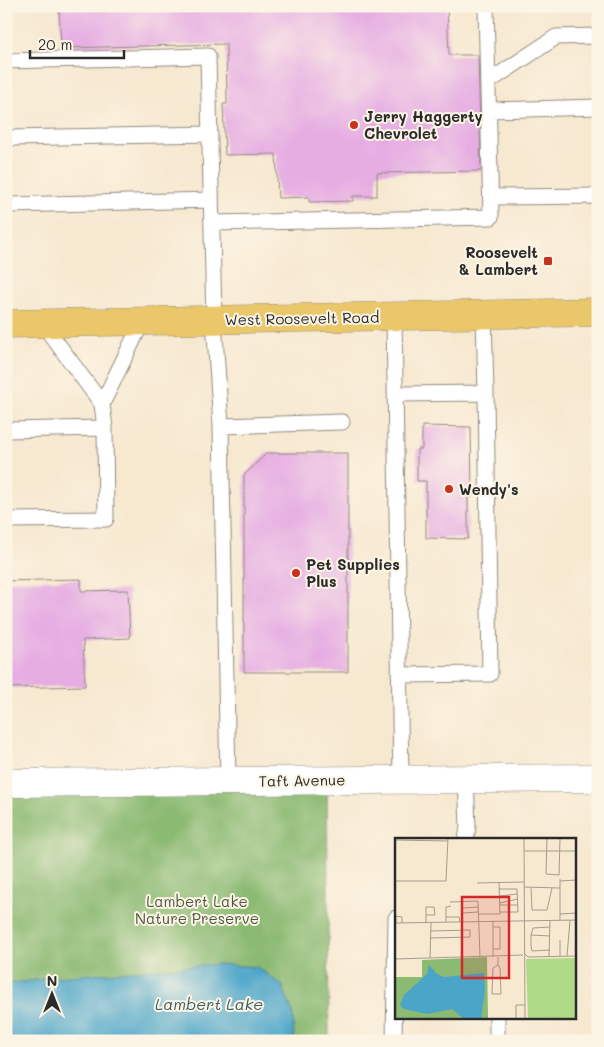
<svg xmlns="http://www.w3.org/2000/svg" width="604" height="1047" font-family="Mali,sans-serif">
<style>
.forest{fill:#8bba72;stroke:#5b724e}
.water{fill:#4ba5c9;stroke:#3b687a}
.building{fill:#e6ade3}
.lines{fill:none;stroke-linecap:round;stroke-linejoin:round}
.lane-casing{stroke:#918a7e;stroke-width:17}
.street-casing{stroke:#918a7e;stroke-width:29}
.primary-casing{stroke:#918a7e;stroke-width:29}
.lane{stroke:#fff;stroke-width:15}
.street{stroke:#fff;stroke-width:28}
.primary{stroke:#eac769;stroke-width:28}
.poi-dot{fill:#c8321e;stroke:#fcf5e5;stroke-width:2}
.labels{text-anchor:middle;dominant-baseline:central;stroke-width:4;stroke-linejoin:round;paint-order:stroke}
.poi-label{font-size:15px;font-weight:bold;fill:#2b2b2b;stroke:#fcf5e5;text-anchor:start}
.street-label{font-size:15px;fill:#2b2b2b;stroke:#fcf5e5}
.park-label{font-size:15px;fill:#4c5742;stroke:#fcf5e5}
.water-label{font-size:16px;font-style:italic;fill:#385c6a;stroke:#fcf5e5}
.inset-road{fill:none;stroke:#a59c8e;stroke-width:1}
.view{fill:#d62828;fill-opacity:0.15;stroke:#d62828;stroke-width:2.5}
.inset-edge{fill:none;stroke:#2b2b2b;stroke-width:2.5}
</style>
<rect width="100%" height="100%" fill="#fcf5e5"/>
<filter id="ink" filterUnits="userSpaceOnUse"><feTurbulence type="fractalNoise" baseFrequency=".02" numOctaves="2"/><feDisplacementMap in="SourceGraphic" scale="10" xChannelSelector="R" yChannelSelector="G"/><feConvolveMatrix kernelMatrix="1 2 1 2 8 2 1 2 1" color-interpolation-filters="sRGB"/></filter>
<filter id="wash" filterUnits="userSpaceOnUse"><feTurbulence type="fractalNoise" baseFrequency=".0096" numOctaves="4" result="noise"/><feDisplacementMap in="SourceGraphic" scale="20" xChannelSelector="R" yChannelSelector="G"/><feGaussianBlur stdDeviation="1.12" result="paint"/><feColorMatrix in="noise" values="0 0 0 0 0 0 0 0 0 0 0 0 0 0 0 0 0 1.4 0 .05"/><feComposite in="paint" operator="in"/></filter>
<g filter="url(#wash)">
<rect width="100%" height="100%" fill="#f7e8d0"/>
<!-- forest -->
<path class="forest" d="M 327,776 L 329,1041 L 6,1041 L 6,784 Z"/>
<!-- water -->
<path class="water" d="M 218,964 L 257,967 L 282,985 L 293,1013 L 294,1041 L 6,1041 L 6,984 L 57,977 Z"/>
<g id="blocks">
<!-- building -->
<path class="building" d="M 59,6 L 447,6 L 449,55 L 478,55 L 481,171 L 377,173 L 377,196 L 353,196 L 353,201 L 309,202 L 309,197 L 278,198 L 276,154 L 225,155 L 223,104 L 227,104 L 226,44 L 61,48 Z
M 422,426 L 471,427 L 472,497 L 468,497 L 468,539 L 426,538 L 426,481 L 417,481 L 417,449 L 422,449 Z
M 267,453 L 348,453 L 348,672 L 244,672 L 244,475 Z
M 81,579 L 81,591 L 128,590 L 130,638 L 83,640 L 85,686 L 6,688 L 6,581 Z"/>
</g>
</g>
<g filter="url(#ink)">
<use href="#blocks" fill-opacity="0" stroke="#918a7e" stroke-width="1"/>
<g class="lines">
<defs>
<path id="lane" d="M 6,61 L 208,56 L 214,320 L 221,426 L 228,781
M 488,82 L 556,37 L 598,36
M 489,110 L 598,107
M 10,138 L 210,134
M 491,197 L 598,196
M 10,205 L 211,200
M 212,223 L 491,217 L 486,6
M 484,314 L 486,393
M 394,316 L 401,779
M 43,324 L 102,404 L 105,428
M 395,394 L 486,393 L 490,674 L 399,675
M 102,404 L 142,322
M 221,426 L 342,422
M 6,430 L 105,428 L 106,519 L 6,520
M 466,840 L 468,827 L 466,778
M 497,1018 L 497,1041
M 394,1041 L 396,918"/>
<path id="street" d="M 6,783 L 598,778"/>
<path id="primary" d="M 6,324 L 598,312"/>
</defs>
<!-- lane casing -->
<use href="#lane" class="lane-casing"/>
<!-- street casing -->
<use href="#street" class="street-casing"/>
<!-- primary casing -->
<use href="#primary" class="primary-casing"/>
<!-- lane -->
<use href="#lane" class="lane"/>
<!-- street -->
<use href="#street" class="street"/>
<!-- primary -->
<use href="#primary" class="primary"/>
</g>
</g>
<!-- markers -->
<g class="poi-dot">
<circle cx="354" cy="125" r="5"/>
<rect x="543" y="256" width="10" height="10" rx="2.5"/>
<circle cx="449" cy="489" r="5"/>
<circle cx="296" cy="573" r="5"/>
</g>
<g class="labels">
<!-- poi labels -->
<g class="poi-label">
<text x="364" y="116">Jerry Haggerty<tspan x="364" dy="17">Chevrolet</tspan></text>
<text x="538" y="252" text-anchor="end">Roosevelt<tspan x="538" dy="17">&amp; Lambert</tspan></text>
<text x="459" y="489">Wendy's</text>
<text x="306" y="564">Pet Supplies<tspan x="306" dy="17">Plus</tspan></text>
</g>
<!-- street labels -->
<g class="street-label">
<text transform="translate(302 318) rotate(-1)">West Roosevelt Road</text>
<text transform="translate(302 780) rotate(-1)">Taft Avenue</text>
</g>
<!-- park labels -->
<g class="park-label">
<text x="197" y="901">Lambert Lake<tspan x="197" dy="17">Nature Preserve</tspan></text>
</g>
<!-- water labels -->
<g class="water-label">
<text x="209" y="1003">Lambert Lake</text>
</g>
</g>
<!-- overview -->
<g transform="translate(395 838)">
<rect width="181" height="181" fill="#f7e8d0"/>
<path d="M 181,120 L 181,181 L 133,181 L 131,121 Z" fill="#afda85"/>
<path d="M 92,119 L 93,181 L 0,181 L 0,139 L 27,139 L 27,122 Z" fill="#8bba72"/>
<path d="M 34,127 L 42,136 L 49,139 L 89,135 L 90,152 L 86,181 L 69,181 L 57,171 L 32,176 L 9,171 L 5,167 L 9,157 L 32,136 Z" fill="#4ba5c9"/>
<path class="inset-road" d="M 129,0 L 130,181M 152,0 L 151,36 L 164,37 L 165,0M 0,2 L 53,3M 129,13 L 182,13M 165,41 L 165,82M 0,43 L 51,43 L 53,0M 165,43 L 182,42M 82,45 L 129,44M 129,49 L 165,50M 136,49 L 137,72 L 152,72 L 157,50M 104,51 L 122,51 L 123,74 L 105,74M 105,58 L 122,56M 55,64 L 83,63 L 85,119M 105,65 L 123,61M 105,67 L 123,67M 68,70 L 83,69M 68,75 L 83,74M 83,76 L 105,76 L 104,44M 165,76 L 182,75M 31,77 L 40,77 L 39,69 L 31,69 L 31,85M 51,79 L 64,79 L 65,84M 98,83 L 98,119M 51,84 L 51,69 L 56,68M 0,85 L 182,82M 1,85 L 1,78 L 7,79 L 7,85M 98,89 L 105,89 L 105,111 L 98,111M 136,97 L 138,90 L 155,89M 35,100 L 75,99 L 75,92 L 36,93M 165,102 L 165,118M 155,112 L 137,113 L 136,108 L 136,97 L 155,98M 129,115 L 133,119 L 182,118M 154,118 L 155,82M 172,118 L 175,82M 35,120 L 36,85M 0,121 L 128,117M 103,127 L 105,130 L 106,156 L 97,156 L 98,130 L 103,127 L 103,119M 121,181 L 121,167 L 130,167"/>
<path class="view" d="M 67,59 L 114,59 L 114,140 L 67,140 Z"/>
<rect width="181" height="181" class="inset-edge"/>
</g>
<!-- margin -->
<rect width="604" height="1047" fill="none" stroke="#fcf5e5" stroke-width="25"/>
<!-- north arrow -->
<g transform="translate(52 994)" stroke="#fcf5e5" stroke-width="4" paint-order="stroke">
<path d="M0-4L9 19L0 12L-9 19Z" fill="#2b2b2b"/>
<text y="-8" font-size="14" font-weight="bold" text-anchor="middle" fill="#2b2b2b">N</text>
</g>
<!-- scale -->
<path d="M30 50v8h94v-8" fill="none" stroke="#2b2b2b" stroke-width="2.5"/>
<text x="38" y="50" font-size="15" fill="#2b2b2b" stroke="#fcf5e5" stroke-width="4" paint-order="stroke">20 m</text>
</svg>
